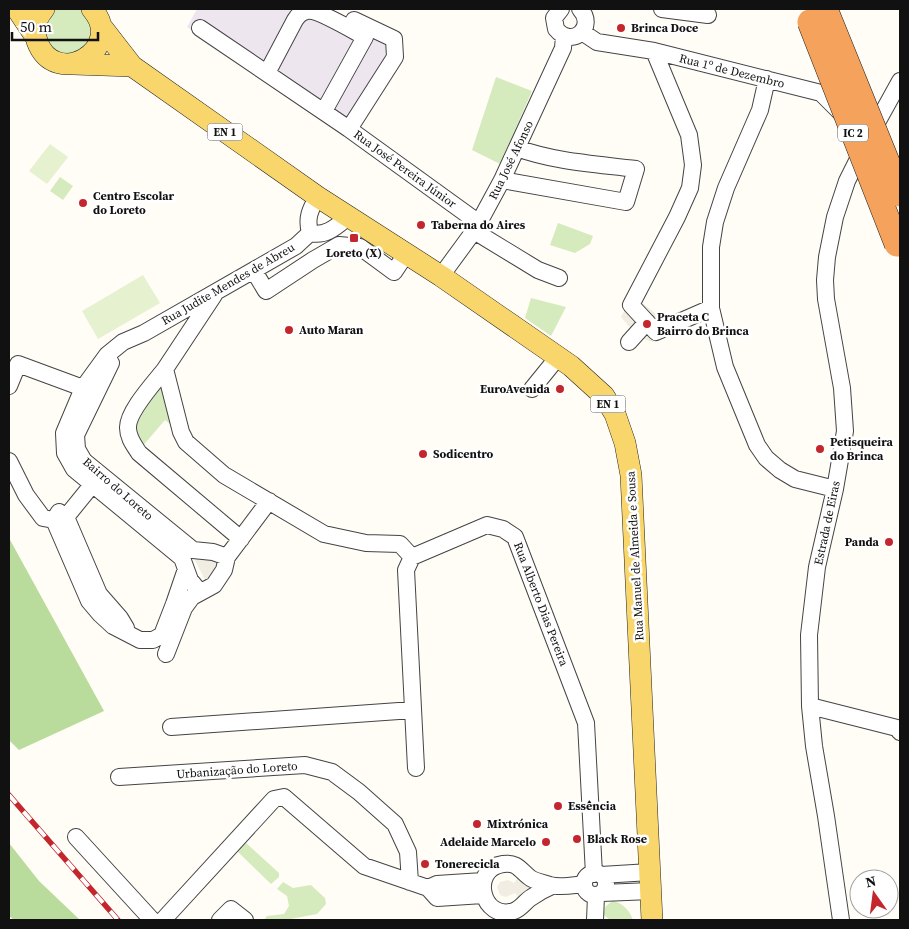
<svg xmlns="http://www.w3.org/2000/svg" width="909" height="929" font-family="'Source Serif 4',serif">
<style>
.industrial{fill:#eee6ef}
.green{fill:#d5ebbd}
.forest{fill:#b9dc9c}
.pitch{fill:#e6f2cf}
.plaza{fill:#f1ede2}
.lines{fill:none;stroke-linecap:round;stroke-linejoin:round}
.minor-casing{stroke:#444;stroke-width:18}
.major-casing{stroke:#222;stroke-width:22}
.minor{stroke:#fff;stroke-width:16}
.major{stroke:#f9d66b;stroke-width:21}
.rail-casing{stroke:#c4262e;stroke-width:5.5}
.rail{stroke:#fff;stroke-width:4;stroke-dasharray:11;stroke-linecap:butt}
.highway-bridge-casing{stroke:#222;stroke-width:26;stroke-linecap:butt}
.highway-bridge{stroke:#f5a25d;stroke-width:25}
.poi-dot{fill:#c4262e;stroke:#fff;stroke-width:2}
.labels{text-anchor:middle;dominant-baseline:central;stroke-width:5;stroke-linejoin:round;paint-order:stroke}
.shield{fill:#fff;stroke:#585858;stroke-width:1}
.shield-label{font-size:11px;font-weight:bold;fill:#111}
.poi-label{font-size:12px;font-weight:bold;fill:#111;stroke:#fff;text-anchor:start}
.street-label{font-size:12px;fill:#111;stroke:#fff}
</style>
<rect width="100%" height="100%" fill="#fffdf5"/>
<!-- industrial -->
<path class="industrial" d="M 197,9 L 317,9 L 381,41 L 386,46 L 386,54 L 341,130 L 187,27 Z"/>
<!-- green -->
<path class="green" d="M 53,9 L 84,9 L 95,25 L 87,49 L 62,56 L 48,46 L 44,22 Z
M 496,77 L 532,91 L 500,164 L 472,150 Z
M 60,177 L 73,186 L 63,200 L 50,191 Z
M 558,223 L 593,236 L 590,244 L 575,253 L 550,245 Z
M 531,298 L 566,307 L 551,336 L 525,318 Z
M 162,378 L 174,420 L 170,424 L 165,420 L 141,448 L 132,419 Z
M 245,842 L 279,873 L 279,877 L 271,884 L 237,851 Z
M 283,882 L 293,888 L 311,885 L 325,898 L 326,904 L 317,914 L 285,920 L 264,920 L 267,916 L 284,914 L 289,906 L 287,896 L 277,889 Z
M 613,901 C 623,903 630,911 633,920 L 610,920 L 604,915 C 604,907 606,905 613,901 Z"/>
<!-- forest -->
<path class="forest" d="M 9,538 L 104,711 L 19,750 L 9,740 Z
M 9,843 L 39,881 L 80,920 L 14,920 L 9,916 Z"/>
<!-- pitch -->
<path class="pitch" d="M 50,144 L 68,157 L 47,184 L 29,171 Z
M 143,275 L 160,303 L 98,339 L 82,311 Z"/>
<!-- plaza -->
<path class="plaza" d="M 633,295 L 676,331 L 652,342 L 637,336 L 621,317 Z
M 191,552 L 220,560 L 206,582 Z
M 520,875 L 534,885 L 520,900 L 515,893 L 506,897 L 500,895 L 497,887 L 500,882 L 508,880 L 514,883 Z"/>
<g class="lines">
<defs>
<path id="minor" d="M 561,9 L 554,18 L 556,29 C 572,49 597,27 580,9
M 662,9 L 708,15
M 200,28 L 349,129 L 479,223
M 582,32 L 597,42 L 654,51 L 821,93 L 841,113
M 654,51 L 689,135 L 693,165 L 690,188 L 677,217 L 631,305 L 656,332 L 711,308
M 267,73 L 295,20 C 298,15 301,12 307,11 C 317,9 354,31 365,37 L 324,111
M 767,79 L 760,110 L 726,188 L 715,222 L 711,247 L 711,308 L 725,367 L 757,445 L 766,458 L 780,470 L 795,479 L 835,489
M 349,129 L 395,57 L 394,39 L 354,20
M 502,180 L 626,202 L 636,169 C 597,164 555,162 517,148
M 474,231 L 538,270 L 559,278
M 310,233 C 326,237 337,226 348,217
M 310,233 C 306,218 310,209 318,197
M 254,271 L 266,291 L 313,260 L 339,245 L 360,247 L 394,272 L 406,254
M 441,276 L 474,231 L 482,217 L 502,180 L 563,48 L 564,36
M 214,295 L 165,369 L 181,432 L 186,442 L 224,475 L 324,534 L 366,543 L 400,544 L 412,557
M 629,342 L 647,322
M 111,363 L 76,435 L 77,449 L 84,461 L 193,550 L 213,552 L 227,557
M 165,369 C 154,383 127,412 128,428 C 128,438 134,445 139,453 L 241,539
M 9,386 L 18,364 L 83,388
M 532,389 L 558,357
M 9,461 L 26,495 L 43,518 L 54,520 L 59,512
M 92,485 L 66,517 L 99,594 L 120,618 L 126,628
M 54,520 L 89,601 L 100,614 L 113,626 L 140,640 L 153,640 L 162,635 L 174,604 L 186,569
M 200,592 L 190,580 L 182,558 L 74,469 L 65,453 L 64,433 L 83,388 L 107,355 L 123,342 L 144,333 L 296,246 L 310,233
M 166,654 L 184,608 L 192,597 L 214,585 L 224,570 L 227,557 L 269,501
M 810,706 L 897,728 L 900,732
M 171,727 L 413,710
M 416,768 L 406,570 L 412,557 L 487,525 L 503,529 L 515,537 L 586,723 L 594,874
M 119,777 L 305,765 L 332,772 L 359,792 L 395,824 L 408,852 L 410,882
M 76,837 L 152,920
M584 884a11 11 0 1 1 22 0a11 11 0 1 1-22 0Z
M 601,875 L 650,872
M 552,886 C 545,889 538,893 532,897 C 525,901 522,908 514,911 C 482,922 469,869 503,864 C 517,862 520,870 529,877 C 533,881 544,883 550,885 C 560,888 574,885 584,884
M 428,888 L 437,884 L 483,881
M 602,893 L 651,891
M 163,920 L 274,799 L 284,797 L 364,866 L 428,888 L 437,898 L 483,895
M 220,920 L 231,909 L 245,920
M 595,920 L 596,896
M 841,920 L 826,816 L 814,746 L 810,706 L 809,635 L 817,567 L 835,489 L 845,431 L 842,388 L 826,299 L 825,280 L 827,257 L 835,217 L 847,181 L 868,139 L 900,81"/>
<path id="major" d="M 17,9 L 35,36
M 44,9 C 36,18 33,29 37,41 C 55,91 127,49 92,9
M 101,26 L 132,66 L 318,197 L 441,276 L 571,366 L 604,396 L 615,414 L 625,443 L 631,475 L 652,920
M 73,64 L 132,66"/>
</defs>
<!-- minor casing -->
<use href="#minor" class="minor-casing"/>
<!-- major casing -->
<use href="#major" class="major-casing"/>
<!-- minor -->
<use href="#minor" class="minor"/>
<!-- major -->
<use href="#major" class="major"/>
<defs>
<path id="rail" d="M 9,795 L 118,920"/>
</defs>
<!-- rail casing -->
<use href="#rail" class="rail-casing"/>
<!-- rail -->
<use href="#rail" class="rail"/>
<defs>
<path id="highway-bridge" d="M 825,9 L 900,194
M 810,22 L 897,244"/>
</defs>
<!-- highway-bridge casing -->
<use href="#highway-bridge" class="highway-bridge-casing"/>
<!-- highway-bridge -->
<use href="#highway-bridge" class="highway-bridge"/>
</g>
<!-- markers -->
<g class="poi-dot">
<circle cx="621" cy="28" r="5"/>
<circle cx="83" cy="203" r="5"/>
<circle cx="421" cy="225" r="5"/>
<rect x="349" y="233" width="10" height="10" rx="2.5"/>
<circle cx="647" cy="324" r="5"/>
<circle cx="289" cy="330" r="5"/>
<circle cx="560" cy="389" r="5"/>
<circle cx="820" cy="449" r="5"/>
<circle cx="423" cy="454" r="5"/>
<circle cx="889" cy="542" r="5"/>
<circle cx="558" cy="806" r="5"/>
<circle cx="477" cy="824" r="5"/>
<circle cx="577" cy="839" r="5"/>
<circle cx="546" cy="842" r="5"/>
<circle cx="425" cy="864" r="5"/>
</g>
<g class="labels">
<!-- shield labels -->
<g class="shield">
<rect x="207.5" y="123.5" width="35" height="17" rx="4"/>
<rect x="838" y="124.5" width="30" height="17" rx="4"/>
<rect x="590.5" y="395.5" width="35" height="17" rx="4"/>
</g>
<g class="shield-label">
<text x="225" y="132">EN 1</text>
<text x="853" y="133">IC 2</text>
<text x="608" y="404">EN 1</text>
</g>
<!-- poi labels -->
<g class="poi-label">
<text x="631" y="28">Brinca Doce</text>
<text x="93" y="196">Centro Escolar<tspan x="93" dy="14">do Loreto</tspan></text>
<text x="431" y="225">Taberna do Aires</text>
<text x="354" y="253" text-anchor="middle">Loreto (X)</text>
<text x="657" y="317">Praceta C<tspan x="657" dy="14">Bairro do Brinca</tspan></text>
<text x="299" y="330">Auto Maran</text>
<text x="550" y="389" text-anchor="end">EuroAvenida</text>
<text x="830" y="442">Petisqueira<tspan x="830" dy="14">do Brinca</tspan></text>
<text x="433" y="454">Sodicentro</text>
<text x="879" y="542" text-anchor="end">Panda</text>
<text x="568" y="806">Essência</text>
<text x="487" y="824">Mixtrónica</text>
<text x="587" y="839">Black Rose</text>
<text x="536" y="842" text-anchor="end">Adelaide Marcelo</text>
<text x="435" y="864">Tonerecicla</text>
</g>
<!-- street labels -->
<g class="street-label">
<text transform="translate(732 71) rotate(14)">Rua 1º de Dezembro</text>
<text transform="translate(511 160) rotate(-64)">Rua José Afonso</text>
<text transform="translate(405 169) rotate(36)">Rua José Pereira Júnior</text>
<text transform="translate(228 284) rotate(-30)">Rua Judite Mendes de Abreu</text>
<text transform="translate(118 489) rotate(41)">Bairro do Loreto</text>
<text transform="translate(827 523) rotate(-78)">Estrada de Eiras</text>
<text transform="translate(635 556) rotate(-93)">Rua Manuel de Almeida e Sousa</text>
<text transform="translate(541 604) rotate(69)">Rua Alberto Dias Pereira</text>
<text transform="translate(237 770) rotate(-4)">Urbanização do Loreto</text>
</g>
</g>
<!-- border -->
<rect width="909" height="929" fill="none" stroke="#111111" stroke-width="20"/>
<!-- north arrow -->
<g transform="translate(874 894) rotate(346)"><circle r="24" fill="#ffffff" stroke="#a0a0a0"/>
<path d="M0-4L9 19L0 12L-9 19Z" fill="#c4262e"/>
<text y="-8" font-size="14" font-weight="bold" text-anchor="middle" fill="#111111">N</text>
</g>
<!-- scale -->
<path d="M12 32v8h86v-8" fill="none" stroke="#111111" stroke-width="2.5"/>
<text x="20" y="32" font-size="15" fill="#111111" stroke="#ffffff" stroke-width="4" paint-order="stroke">50 m</text>
</svg>
